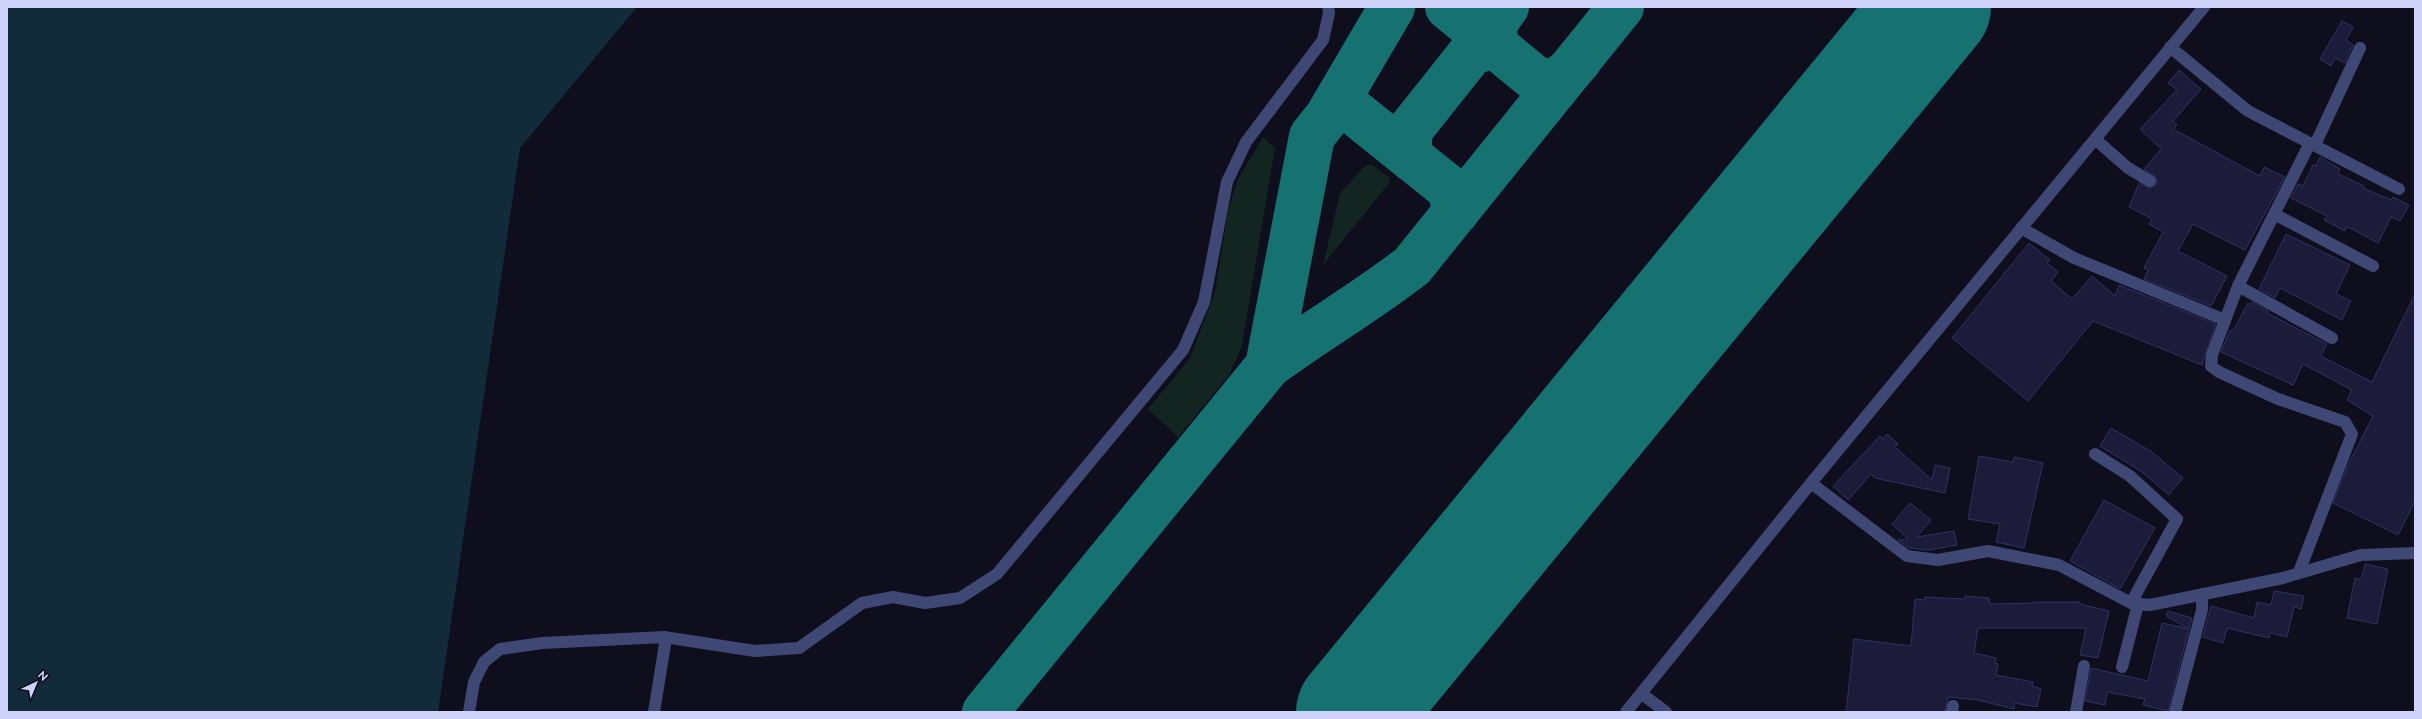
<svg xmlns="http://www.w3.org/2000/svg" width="2422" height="719" font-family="Raleway,sans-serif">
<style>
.green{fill:#122520}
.water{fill:#122b3b}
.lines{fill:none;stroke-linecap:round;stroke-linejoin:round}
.taxiway{stroke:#157270;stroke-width:46}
.runway{stroke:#157270;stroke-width:116}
.building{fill:#1c1c3a;stroke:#313163}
.minor{stroke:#3f4875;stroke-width:12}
</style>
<rect width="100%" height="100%" fill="#0e0e1c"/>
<!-- green -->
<path class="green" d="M 1263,137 L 1275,148 L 1242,346 L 1229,375 L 1178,437 L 1148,409 L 1190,358 L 1215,292 L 1228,211 L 1237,181 Z
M 1371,164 L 1389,177 L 1390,182 L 1323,265 L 1340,193 L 1365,166 Z"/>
<!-- water -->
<path class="water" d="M 7,7 L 637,7 L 520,148 L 438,712 L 7,712 Z"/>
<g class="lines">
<!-- taxiway -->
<path class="taxiway" d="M 1448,7 L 1538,81 C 1558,84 1567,74 1579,60
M 1499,49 C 1490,30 1494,23 1506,7
M 1328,116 L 1340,109 L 1354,112 L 1450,189 L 1456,212
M 1412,159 L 1409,147 L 1409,131 L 1471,53 L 1487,47 L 1499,49
M 1268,366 L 1312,136 L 1328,116 L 1392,7
M 985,712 L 1268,366 C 1315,331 1366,302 1412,266 L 1621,7"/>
<!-- runway -->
<path class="runway" d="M 1354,712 L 1933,7"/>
</g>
<!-- building -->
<path class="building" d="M 2342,21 L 2353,27 L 2346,40 L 2353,45 L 2345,63 L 2335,58 L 2331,66 L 2320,59 Z
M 2179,70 L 2201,89 L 2173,121 L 2177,125 L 2173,129 L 2260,176 L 2264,167 L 2285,177 L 2245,250 L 2193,224 L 2178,251 L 2227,276 L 2211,306 L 2144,279 L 2148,270 L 2144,268 L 2163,232 L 2149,224 L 2152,219 L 2129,207 L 2139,183 L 2150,188 L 2157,184 L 2156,177 L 2144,169 L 2161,149 L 2140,129 L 2177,90 L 2168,83 Z
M 2320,157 L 2340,169 L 2338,174 L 2364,186 L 2363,188 L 2391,200 L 2393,197 L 2409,205 L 2400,221 L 2391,217 L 2378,243 L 2352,229 L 2346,227 L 2345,231 L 2324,220 L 2327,216 L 2291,198 L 2298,184 L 2303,186 L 2313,165 L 2316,166 Z
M 2286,234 L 2350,265 L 2336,294 L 2351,301 L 2342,320 L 2280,288 L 2275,298 L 2259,289 Z
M 2029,243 L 2050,260 L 2047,263 L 2058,272 L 2051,281 L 2072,299 L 2092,276 L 2115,296 L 2119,285 L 2216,324 L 2202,365 L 2093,321 L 2028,401 L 1952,338 Z
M 2415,294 L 2415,501 L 2398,535 L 2333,503 L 2348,465 L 2373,416 L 2347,400 L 2352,390 L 2303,364 L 2293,385 L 2221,352 L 2230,330 L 2233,331 L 2248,303 L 2251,305 L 2252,302 L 2268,311 L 2267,313 L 2327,344 L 2321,356 L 2372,382 Z
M 2111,428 L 2152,452 L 2183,478 L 2169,495 L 2142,472 L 2100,446 Z
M 1887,434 L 1898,444 L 1895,447 L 1932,480 L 1935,465 L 1950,468 L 1945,493 L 1875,478 L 1871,474 L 1848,500 L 1833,486 L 1880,436 L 1883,439 Z
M 1979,456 L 2013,462 L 2014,457 L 2043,463 L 2024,548 L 1996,542 L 2000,524 L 1968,519 Z
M 2104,500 L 2155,528 L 2120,589 L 2070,561 Z
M 1910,503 L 1931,520 L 1917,537 L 1954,531 L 1957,545 L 1929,550 L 1909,548 L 1898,540 L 1908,539 L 1892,524 Z
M 2365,564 L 2388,569 L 2377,624 L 2347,618 L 2355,578 L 2361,580 Z
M 2274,591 L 2304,596 L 2301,609 L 2294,607 L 2287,637 L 2270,633 L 2269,638 L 2227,628 L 2223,643 L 2203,637 L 2211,606 L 2254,618 L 2257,602 L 2271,605 Z
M 1965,596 L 1989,598 L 1990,604 L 2034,603 L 2034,602 L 2080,602 L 2080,604 L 2109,611 L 2098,658 L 2080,655 L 2086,628 L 1978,628 L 1974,653 L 1996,658 L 1995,663 L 1998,664 L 1996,675 L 2033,682 L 2032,686 L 2041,689 L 2037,707 L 2015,703 L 2014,709 L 1978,700 L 1948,697 L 1945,712 L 1846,712 L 1854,639 L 1911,646 L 1915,599 L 1925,600 L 1925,597 L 1965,599 Z
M 2168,611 L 2192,618 L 2189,629 L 2166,616 Z
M 2162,623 L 2189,629 L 2168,711 L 2143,705 L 2145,699 L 2107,692 L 2105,705 L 2085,701 L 2091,668 L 2148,681 Z"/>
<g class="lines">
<!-- minor -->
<path class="minor" d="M 2170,47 L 2248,111 L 2399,189
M 2095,139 L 2128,168 L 2150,181
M 2315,145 L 2360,48
M 2274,214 L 2373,266
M 2021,228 L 2074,258 L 2225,320
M 2238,286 L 2332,338
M 2095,454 L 2130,476 L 2177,519 L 2131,603
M 1811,483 L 1907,556 L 1938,560 L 1988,551 L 2059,565 L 2131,603 L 2150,605 L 2283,578 L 2361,555 L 2415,553
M 2299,572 L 2352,434 L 2345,422 L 2278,399 L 2219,372 L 2211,366 L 2212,355 L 2238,286 L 2310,143
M 2122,667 L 2138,604
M 1642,694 L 1666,712
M 469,712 L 474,682 L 484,662 L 500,649 L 542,643 L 664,637 L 755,651 L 799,648 L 862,603 L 893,597 L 925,603 L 960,598 L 997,574 L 1183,350 L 1204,302 L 1227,182 L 1246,142 L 1323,40 L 1329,13 L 1328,7
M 654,712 L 666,638
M 1626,712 L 1811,483 L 2204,7
M 1952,712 L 1953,706
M 2076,712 L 2084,666
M 2175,712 L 2202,610 L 2202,594"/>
</g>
<!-- border -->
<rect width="2422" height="719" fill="none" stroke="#cfd3f9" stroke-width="16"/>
<!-- north arrow -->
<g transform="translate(36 683) rotate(44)" stroke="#0e0e1c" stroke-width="3" paint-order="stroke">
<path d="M0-3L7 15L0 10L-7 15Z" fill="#cfd3f9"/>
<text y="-6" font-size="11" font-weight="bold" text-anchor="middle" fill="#cfd3f9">N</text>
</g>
</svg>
